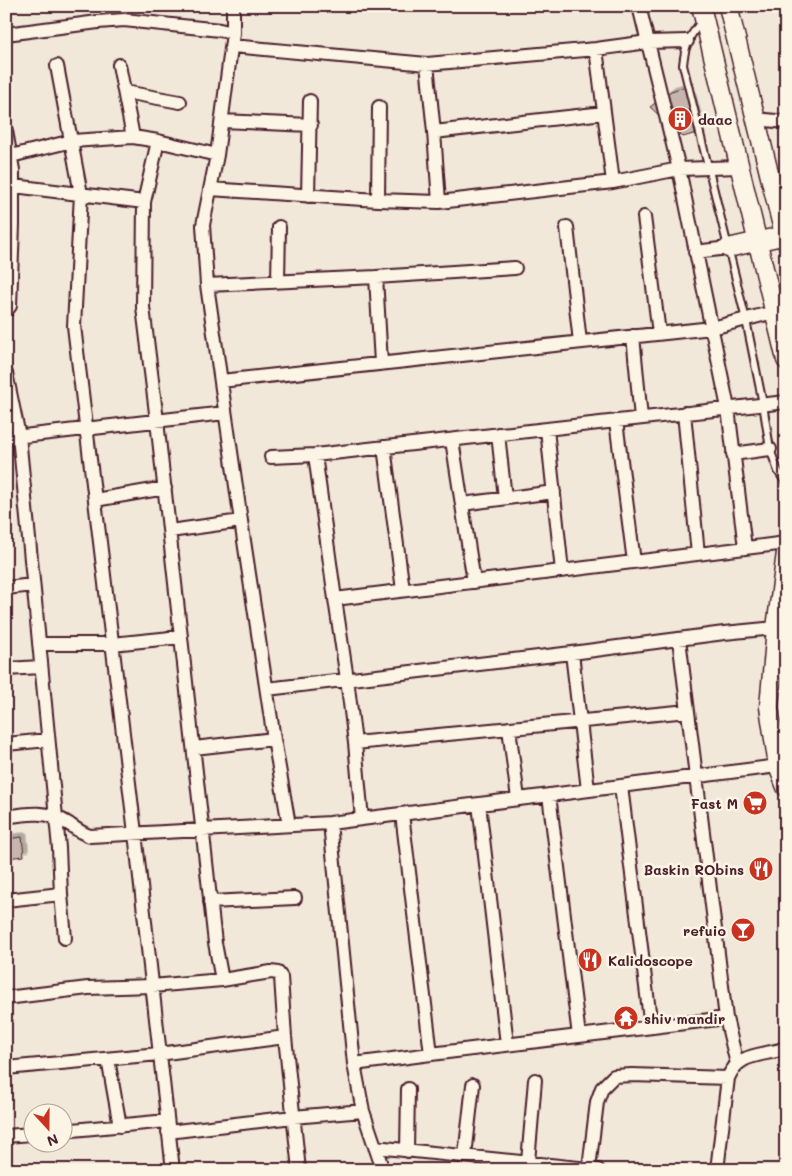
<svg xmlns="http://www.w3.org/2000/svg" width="792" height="1176" font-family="Mali,sans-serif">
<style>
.building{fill:#c7b6af;stroke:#4a1f2b;filter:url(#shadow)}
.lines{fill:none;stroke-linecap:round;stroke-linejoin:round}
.lane-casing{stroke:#4a1f2b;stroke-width:10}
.street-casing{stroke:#4a1f2b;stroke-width:16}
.secondary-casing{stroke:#4a1f2b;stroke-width:21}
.lane{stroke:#fcf5e5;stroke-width:6}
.street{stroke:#fcf5e5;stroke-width:12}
.secondary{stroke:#fcf5e5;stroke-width:18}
.labels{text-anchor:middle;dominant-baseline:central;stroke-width:5;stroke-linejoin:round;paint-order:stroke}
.poi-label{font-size:14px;font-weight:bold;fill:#4a1f2b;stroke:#fcf5e5;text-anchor:start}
</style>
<defs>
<filter id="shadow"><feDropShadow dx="4.5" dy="-4.5" stdDeviation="0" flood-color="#0004"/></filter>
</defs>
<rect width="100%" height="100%" fill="#f1e8da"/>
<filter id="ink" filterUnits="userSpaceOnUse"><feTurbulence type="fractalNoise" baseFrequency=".02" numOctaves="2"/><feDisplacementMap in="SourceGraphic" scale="10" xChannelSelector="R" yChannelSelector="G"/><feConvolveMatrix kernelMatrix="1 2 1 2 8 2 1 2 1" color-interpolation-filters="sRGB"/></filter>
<g filter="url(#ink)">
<!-- building -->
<path class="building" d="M 688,86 L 700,132 L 683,137 L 650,107 L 671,91 Z
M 22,837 L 24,856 L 6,858 L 6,839 Z"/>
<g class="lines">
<defs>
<path id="lane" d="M 702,21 C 689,36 685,45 683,65 L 746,320 L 763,404 L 770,449 L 778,471 L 786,483"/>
<path id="street" d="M 233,6 L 233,33 L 217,155 L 203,225 L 207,285 L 241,521 L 274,739 L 289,825
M 639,6 L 679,169 L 728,408 L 745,548
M 6,34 L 98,22 L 124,20 L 220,30 L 233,33
M 232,46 L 427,64 L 596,49 L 648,42 L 687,41
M 596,49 L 613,182
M 427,64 L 434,132 L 439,202
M 119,65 L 133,137
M 57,66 L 81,194 L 74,326 L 135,833 L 173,1170
M 125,92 L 180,102
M 755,119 L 786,122
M 222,121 L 311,125
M 6,131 L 13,170 L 13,225 L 10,306 L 6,311
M 434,132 L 604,113
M 11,156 L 72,141 L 133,137 L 158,141
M 6,185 L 144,202 L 143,307 L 157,421 L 215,943 L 222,980
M 210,189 L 378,200 L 439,202 L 613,182 L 679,169 L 739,167
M 308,196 L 310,101
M 378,200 L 379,107
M 144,202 L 158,141 L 217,155
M 644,217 L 659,333
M 567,227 L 580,342
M 695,252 L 728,248
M 376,277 L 381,363
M 278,281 L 279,227
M 207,285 L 376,277 L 515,268
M 633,336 L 641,418
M 6,373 L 19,436 L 59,848 L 61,894 L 6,900
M 221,381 L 712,328 L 774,312
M 684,413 L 698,554
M 616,421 L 634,562
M 547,429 L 562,571
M 498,434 L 505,498
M 6,438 L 225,413
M 452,440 L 474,582
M 384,447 L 403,590
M 733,454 L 770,449
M 315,455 L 335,599
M 271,457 L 315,455 L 786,402
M 95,500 L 165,488
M 462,504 L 554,492
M 170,531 L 241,521
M 6,588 L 33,585
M 679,639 L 726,1018
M 39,644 L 112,644 L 181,637
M 572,653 L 588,790
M 6,669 L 41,667
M 267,689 L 572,653 L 724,633 L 776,628
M 509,728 L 518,799
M 355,743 L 347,679 L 335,599 L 786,543
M 6,744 L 48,740
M 194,748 L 274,739
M 621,786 L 651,1027
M 549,795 L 579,1036
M 479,804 L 507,1044
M 6,817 C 29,813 48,810 69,824 C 76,829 81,833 90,836 L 330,823 L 786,765
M 362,819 L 355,743 L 688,711
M 330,823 L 354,1064 L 363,1111 L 380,1161 L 380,1170
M 61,894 L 65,938
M 210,902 L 295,898
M 6,998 L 88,988 L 152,986 L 222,980 L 271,972 L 278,973 L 281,977 L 285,1037 L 299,1170
M 431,1054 L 726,1018 L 737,1064
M 108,1059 L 120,1126
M 354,1064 L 431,1054 L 402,814
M 6,1068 L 159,1054 L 285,1037
M 62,1131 L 167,1121
M 168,1132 L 293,1117 L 363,1111
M 6,1136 L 32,1134
M 375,1147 L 598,1170
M 407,1151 L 408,1089
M 465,1156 L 473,1085
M 528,1162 L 535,1080
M 589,1168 L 597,1102 L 602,1088 L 614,1076 L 632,1075 L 728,1078
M 717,1170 L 728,1078 C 738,1054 757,1056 780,1050 L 786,1047"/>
<path id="secondary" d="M 701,6 L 786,360
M 728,6 L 786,242
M 728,248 L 786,235
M 786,553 L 776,628 L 769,707 L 778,766 L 786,787"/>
</defs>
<!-- lane casing -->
<use href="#lane" class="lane-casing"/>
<!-- street casing -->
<use href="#street" class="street-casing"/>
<!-- secondary casing -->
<use href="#secondary" class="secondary-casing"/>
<!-- lane -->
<use href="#lane" class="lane"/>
<!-- street -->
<use href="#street" class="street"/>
<!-- secondary -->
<use href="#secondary" class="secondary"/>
</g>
</g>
<!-- icons -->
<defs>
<symbol id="building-disc" viewBox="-11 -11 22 22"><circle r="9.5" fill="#c8321e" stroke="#fcf5e5"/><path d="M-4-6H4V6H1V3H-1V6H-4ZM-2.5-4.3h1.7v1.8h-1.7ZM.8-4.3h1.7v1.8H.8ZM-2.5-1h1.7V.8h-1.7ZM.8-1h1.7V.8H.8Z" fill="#fff"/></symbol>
<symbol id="supermarket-disc" viewBox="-11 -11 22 22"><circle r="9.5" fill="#c8321e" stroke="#fcf5e5"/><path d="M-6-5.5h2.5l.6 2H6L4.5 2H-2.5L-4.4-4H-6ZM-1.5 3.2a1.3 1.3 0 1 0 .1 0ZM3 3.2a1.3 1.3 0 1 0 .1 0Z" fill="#fff"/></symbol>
<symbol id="restaurant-disc" viewBox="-11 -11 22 22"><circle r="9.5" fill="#c8321e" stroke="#fcf5e5"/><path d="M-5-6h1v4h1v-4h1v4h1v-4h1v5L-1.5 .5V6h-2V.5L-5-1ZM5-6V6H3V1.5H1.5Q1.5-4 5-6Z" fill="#fff"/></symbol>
<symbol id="bar-disc" viewBox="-11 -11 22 22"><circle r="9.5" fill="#c8321e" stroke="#fcf5e5"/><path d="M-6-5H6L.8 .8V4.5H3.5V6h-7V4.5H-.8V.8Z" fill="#fff"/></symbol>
<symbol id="temple-disc" viewBox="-11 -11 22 22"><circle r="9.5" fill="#c8321e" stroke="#fcf5e5"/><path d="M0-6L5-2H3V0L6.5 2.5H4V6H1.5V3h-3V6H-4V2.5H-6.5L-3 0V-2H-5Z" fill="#fff"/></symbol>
</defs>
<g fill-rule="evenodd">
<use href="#building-disc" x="666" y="105" width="28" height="28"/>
<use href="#supermarket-disc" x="741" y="789" width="28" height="28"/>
<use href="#restaurant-disc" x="747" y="855" width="28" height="28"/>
<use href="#bar-disc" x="729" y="916" width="28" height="28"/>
<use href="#restaurant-disc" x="576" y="946" width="28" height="28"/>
<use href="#temple-disc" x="612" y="1004" width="28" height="28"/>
</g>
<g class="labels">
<!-- poi labels -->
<g class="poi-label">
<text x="698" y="119">daac</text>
<text x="738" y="803" text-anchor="end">Fast M</text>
<text x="744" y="869" text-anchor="end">Baskin RObins</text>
<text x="726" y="930" text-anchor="end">refuio</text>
<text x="608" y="960">Kalidoscope</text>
<text x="644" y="1018">shiv mandir</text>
</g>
</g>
<!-- margin -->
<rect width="792" height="1176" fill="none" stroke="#fcf5e5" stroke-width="25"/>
<rect x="12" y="12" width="767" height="1151" fill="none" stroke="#4a1f2b" stroke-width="2" filter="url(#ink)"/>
<!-- north arrow -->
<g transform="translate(48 1128) rotate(159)"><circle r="24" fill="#fcf5e5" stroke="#b59f9b"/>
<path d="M0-4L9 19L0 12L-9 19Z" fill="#c8321e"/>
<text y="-8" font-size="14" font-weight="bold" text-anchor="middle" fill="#4a1f2b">N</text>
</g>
</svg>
